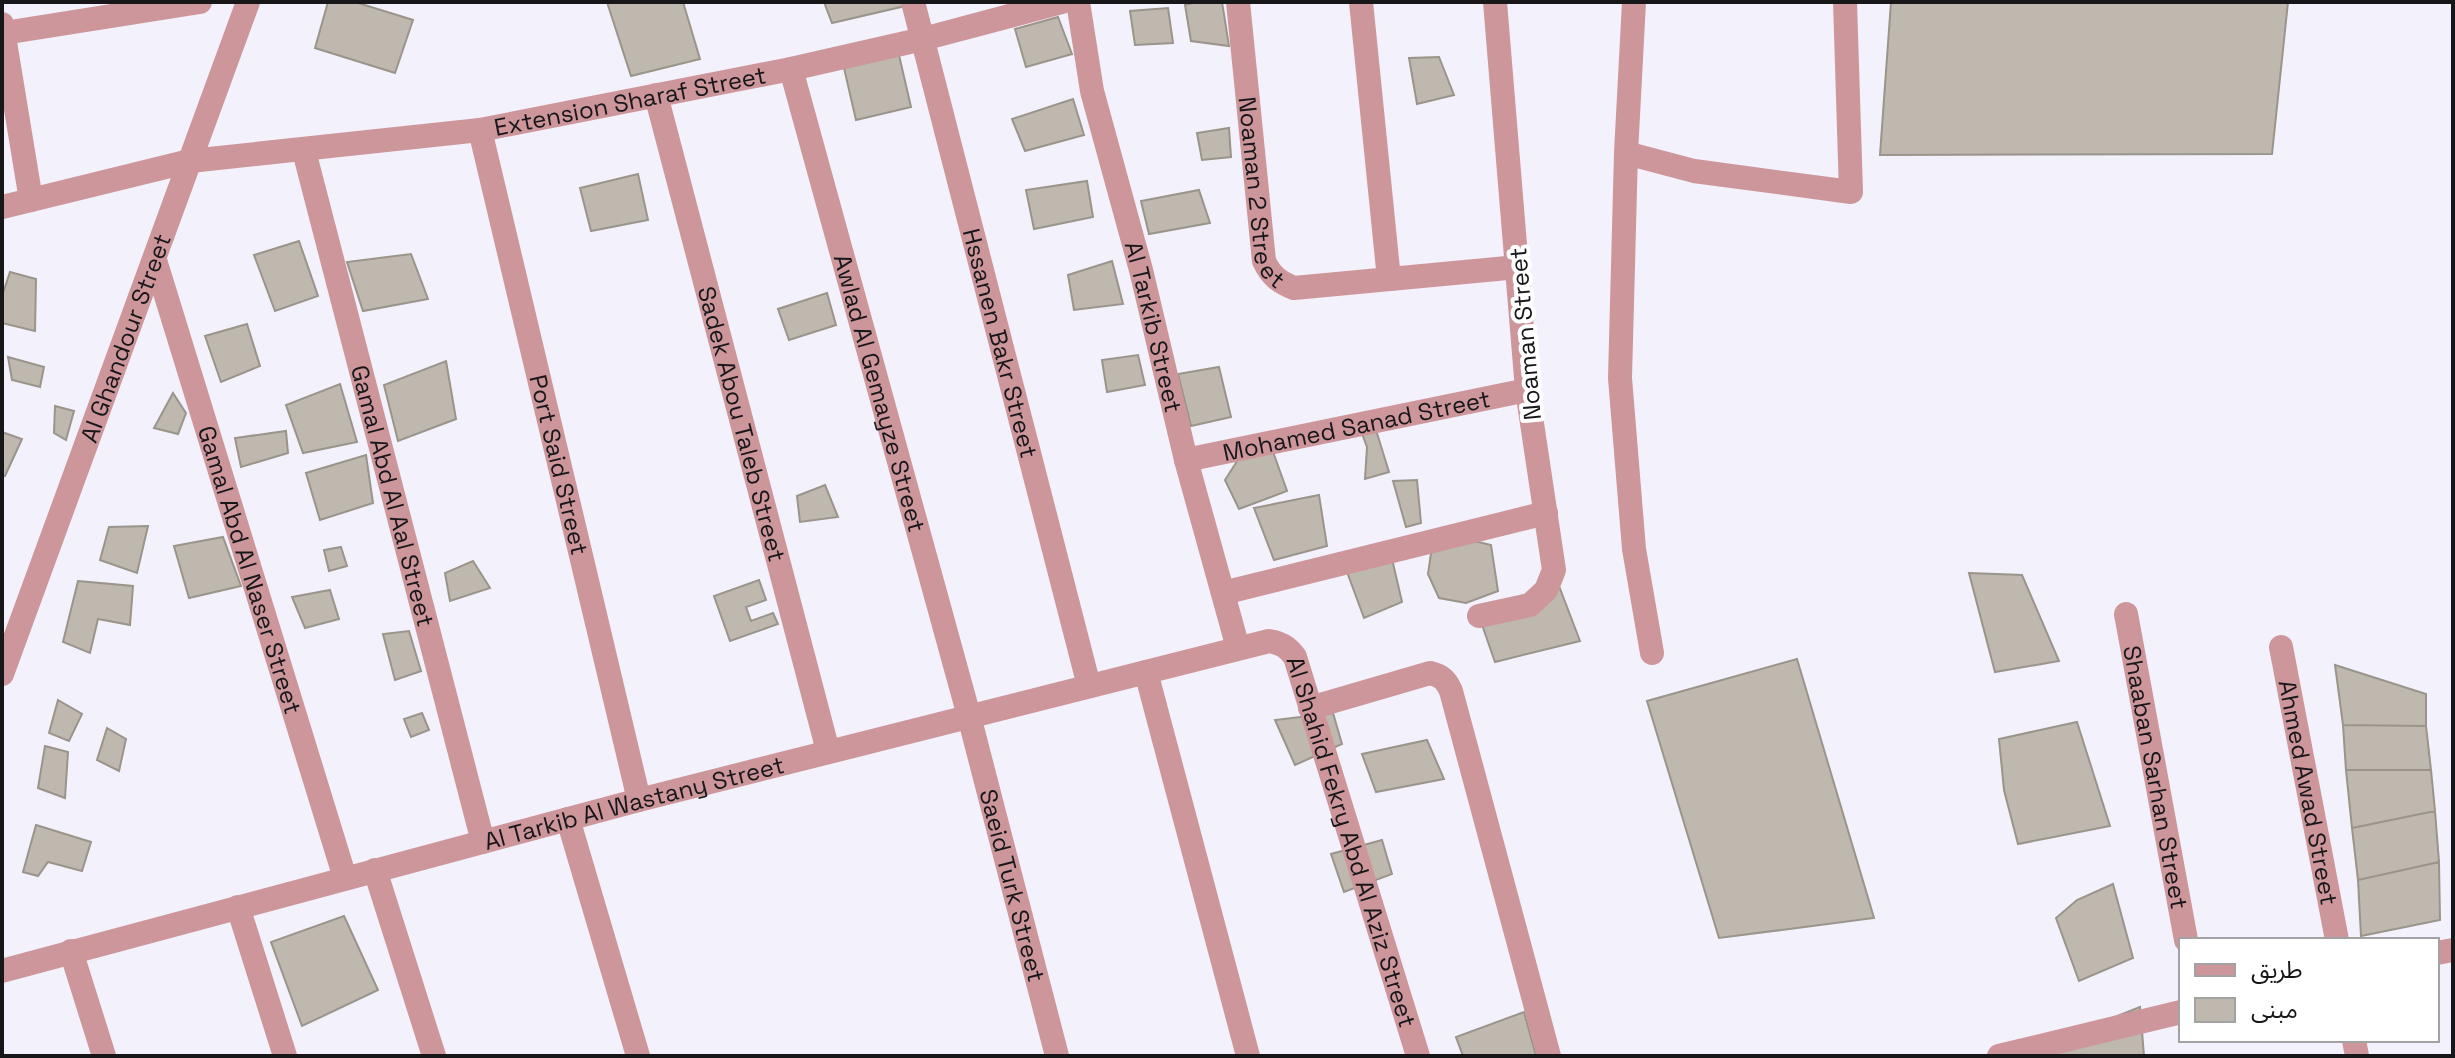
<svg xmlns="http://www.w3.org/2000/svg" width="2455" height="1058" font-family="'Space Grotesk','Noto Sans Arabic',sans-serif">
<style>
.building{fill:#beb8af;stroke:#9a948b;stroke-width:2}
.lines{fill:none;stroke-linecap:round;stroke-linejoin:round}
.lane{stroke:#cd969b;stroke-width:24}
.street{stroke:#cd969b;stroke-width:24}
.labels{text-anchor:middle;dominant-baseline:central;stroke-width:8;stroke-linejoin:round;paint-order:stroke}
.street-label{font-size:24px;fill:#17171a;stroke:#fff}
</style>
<rect width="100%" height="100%" fill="#f2f1fc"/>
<!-- building -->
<path class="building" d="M 328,2 L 355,2 L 413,20 L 395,73 L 315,48 Z
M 607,2 L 683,2 L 700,59 L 631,76 Z
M 824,2 L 913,2 L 914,4 L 832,23 Z
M 1197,2 L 1222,2 L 1229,46 L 1191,41 L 1185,5 Z
M 1891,2 L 2288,2 L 2272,154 L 1880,155 Z
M 1168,8 L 1173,43 L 1135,45 L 1130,11 Z
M 1058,17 L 1072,54 L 1026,67 L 1015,29 Z
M 899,55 L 911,107 L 856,120 L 844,68 Z
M 1439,57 L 1454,95 L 1417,104 L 1409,58 Z
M 1073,99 L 1084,135 L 1025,151 L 1012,119 Z
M 1229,128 L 1231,157 L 1202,160 L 1197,133 Z
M 638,174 L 648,220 L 591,231 L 580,188 Z
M 1087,181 L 1093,217 L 1034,229 L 1026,190 Z
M 1199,190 L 1210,223 L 1149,234 L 1141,201 Z
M 299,241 L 318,296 L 275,311 L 254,255 Z
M 411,254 L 428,299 L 363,311 L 347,262 Z
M 1112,261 L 1123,304 L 1074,310 L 1068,275 Z
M 10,272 L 36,279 L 35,331 L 2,323 L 2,296 Z
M 827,293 L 836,325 L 789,340 L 778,309 Z
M 247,324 L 260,366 L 221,382 L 205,336 Z
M 1138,355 L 1145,385 L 1107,392 L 1102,360 Z
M 8,357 L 44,367 L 40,387 L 12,380 Z
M 446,361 L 456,419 L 398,441 L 384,385 Z
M 1219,367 L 1231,417 L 1191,426 L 1178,374 Z
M 340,384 L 357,442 L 303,453 L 286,405 Z
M 173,393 L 186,413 L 178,434 L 154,428 Z
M 55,406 L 74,411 L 66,440 L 54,433 Z
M 1376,430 L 1389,472 L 1365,479 L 1367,447 L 1361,431 Z
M 286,431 L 288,453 L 241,467 L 235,438 Z
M 2,432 L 22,439 L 5,476 L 2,476 Z
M 1272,449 L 1287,491 L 1239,509 L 1225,480 L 1239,458 Z
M 366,455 L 373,503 L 320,520 L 306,473 Z
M 1417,480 L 1421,523 L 1406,527 L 1393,481 Z
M 825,485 L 838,517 L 800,522 L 797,496 Z
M 1319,495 L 1327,546 L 1274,560 L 1254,508 Z
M 148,526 L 137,573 L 100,560 L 109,527 Z
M 223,537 L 241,586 L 189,598 L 174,546 Z
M 1462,538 L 1491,545 L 1498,591 L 1466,603 L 1439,598 L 1428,574 L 1431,553 Z
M 341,547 L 347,566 L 329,571 L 324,550 Z
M 1392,559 L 1402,602 L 1364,618 L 1347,572 Z
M 473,561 L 490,588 L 450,601 L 445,573 Z
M 1969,573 L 2022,575 L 2059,661 L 1995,672 Z
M 759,580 L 766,600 L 746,607 L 751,621 L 773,613 L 778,624 L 730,641 L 714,596 Z
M 78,581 L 133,586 L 130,625 L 98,619 L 90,653 L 63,642 Z
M 1559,586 L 1580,641 L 1495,662 L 1479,616 Z
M 330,590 L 339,619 L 305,628 L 292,597 Z
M 409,631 L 421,671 L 395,680 L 383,634 Z
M 1797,659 L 1874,918 L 1719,938 L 1647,701 Z
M 2335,665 L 2426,694 L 2426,726 L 2343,725 Z
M 58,700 L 82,714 L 69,741 L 49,733 Z
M 422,713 L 429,730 L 411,737 L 404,719 Z
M 1333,713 L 1342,744 L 1295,765 L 1275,720 Z
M 2077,722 L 2110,826 L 2018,844 L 2004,790 L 1999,739 Z
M 2343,725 L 2426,726 L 2431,770 L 2346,770 Z
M 107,728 L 126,739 L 119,771 L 97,760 Z
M 1427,740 L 1444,779 L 1376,792 L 1362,754 Z
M 45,746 L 68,752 L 65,798 L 38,788 Z
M 2346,770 L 2431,770 L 2435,811 L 2352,828 Z
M 2435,811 L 2439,862 L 2358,880 L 2352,828 Z
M 36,825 L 91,842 L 82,871 L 48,862 L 38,876 L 23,872 Z
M 1382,840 L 1392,874 L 1344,892 L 1331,854 Z
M 2439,862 L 2440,920 L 2361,936 L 2358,880 Z
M 2113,884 L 2133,958 L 2079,981 L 2056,918 L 2077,900 Z
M 344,916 L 378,990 L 302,1026 L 271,942 Z
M 2140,1007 L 2144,1056 L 2040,1056 L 2037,1048 Z
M 1524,1012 L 1536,1056 L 1463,1056 L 1456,1037 Z"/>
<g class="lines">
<!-- lane -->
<path class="lane" d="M 1634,2 L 1626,153 L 1620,378 L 1634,549 L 1652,653
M 1626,153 L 1694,171 L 1851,192 L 1845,2"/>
<!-- street -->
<g class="street">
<path id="s1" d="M 913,2 L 1089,686"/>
<path id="s2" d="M 1078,2 L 1092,91 L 1141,270 L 1186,460 L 1238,648"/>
<path id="s3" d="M 1238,2 L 1264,261 C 1271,276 1279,282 1294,288 L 1518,267"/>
<path d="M 1361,2 L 1389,279"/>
<path d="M 2,24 L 31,200"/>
<path d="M 4,33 L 200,2"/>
<path id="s4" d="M 791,69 L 969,716 L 1057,1056"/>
<path id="s5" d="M 656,95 L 828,751"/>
<path id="s6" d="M 480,130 L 639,800"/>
<path id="s7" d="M 304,151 L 483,842"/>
<path id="s8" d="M 2,207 L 190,161 L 480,130 L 791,69 L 923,39 L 1062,2"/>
<path id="s9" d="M 155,260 L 345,878"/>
<path id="s10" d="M 1186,460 L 1527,390"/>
<path d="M 1223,593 L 1546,513"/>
<path id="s11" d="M 2126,614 L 2186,940"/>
<path d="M 1479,616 L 1530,605 L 1546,590 L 1554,570 L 1527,390 L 1495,2"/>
<path id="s12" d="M 2281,647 L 2337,940"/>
<path d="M 1146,672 L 1248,1056"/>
<path id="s13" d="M 2,674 L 248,2"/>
<path d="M 1310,708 L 1430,673 C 1442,676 1446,680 1451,691 L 1549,1056"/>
<path d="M 568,819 L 638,1056"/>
<path d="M 375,870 L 434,1056"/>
<path d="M 238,907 L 285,1056"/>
<path d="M 71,951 L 104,1056"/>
<path d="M 2437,953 L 2453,950"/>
<path id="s14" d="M 2,971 L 639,800 L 1269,641 C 1281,643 1288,647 1295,657 L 1418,1056"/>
<path d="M 2354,1040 L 2357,1056"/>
<path d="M 1999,1056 L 2181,1012"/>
</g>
</g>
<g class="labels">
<!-- street labels -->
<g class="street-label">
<text stroke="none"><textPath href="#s8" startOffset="638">Extension Sharaf Street</textPath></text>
<text stroke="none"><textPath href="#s3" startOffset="192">Noaman 2 Street</textPath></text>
<text stroke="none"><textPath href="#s2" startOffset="334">Al Tarkib Street</textPath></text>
<text transform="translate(1525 334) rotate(-95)">Noaman Street</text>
<text stroke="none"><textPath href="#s13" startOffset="358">Al Ghandour Street</textPath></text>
<text stroke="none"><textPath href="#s1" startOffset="352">Hssanen Bakr Street</textPath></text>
<text stroke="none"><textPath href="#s4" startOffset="336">Awlad Al Gemayze Street</textPath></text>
<text stroke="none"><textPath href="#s5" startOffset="340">Sadek Abou Taleb Street</textPath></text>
<text stroke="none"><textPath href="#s10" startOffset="174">Mohamed Sanad Street</textPath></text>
<text stroke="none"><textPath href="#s6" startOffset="344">Port Said Street</textPath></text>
<text stroke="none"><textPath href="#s7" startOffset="356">Gamal Abd Al Aal Street</textPath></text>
<text stroke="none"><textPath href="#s9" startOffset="324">Gamal Abd Al Naser Street</textPath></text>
<text stroke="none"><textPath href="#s11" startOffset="166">Shaaban Sarhan Street</textPath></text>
<text stroke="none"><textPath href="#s12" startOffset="148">Ahmed Awad Street</textPath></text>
<text stroke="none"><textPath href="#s14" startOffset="654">Al Tarkib Al Wastany Street</textPath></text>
<text stroke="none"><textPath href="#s14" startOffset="1534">Al Shahid Fekry Abd Al Aziz Street</textPath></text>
<text stroke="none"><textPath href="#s4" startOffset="846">Saeid Turk Street</textPath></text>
</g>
</g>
<!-- border -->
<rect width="2455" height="1058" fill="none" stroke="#17171a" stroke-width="8"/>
<!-- legend -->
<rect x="2179" y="938" width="260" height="104" fill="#ffffff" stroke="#a2a2a3" stroke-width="2"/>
<rect x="2195" y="964" width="40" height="12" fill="#cd969b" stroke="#a2a2a3" stroke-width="2"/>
<text x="2251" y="978" font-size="24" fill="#17171a">طريق</text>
<rect x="2195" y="998" width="40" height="24" fill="#beb8af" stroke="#a2a2a3" stroke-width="2"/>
<text x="2251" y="1018" font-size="24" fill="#17171a">مبنى</text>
</svg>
